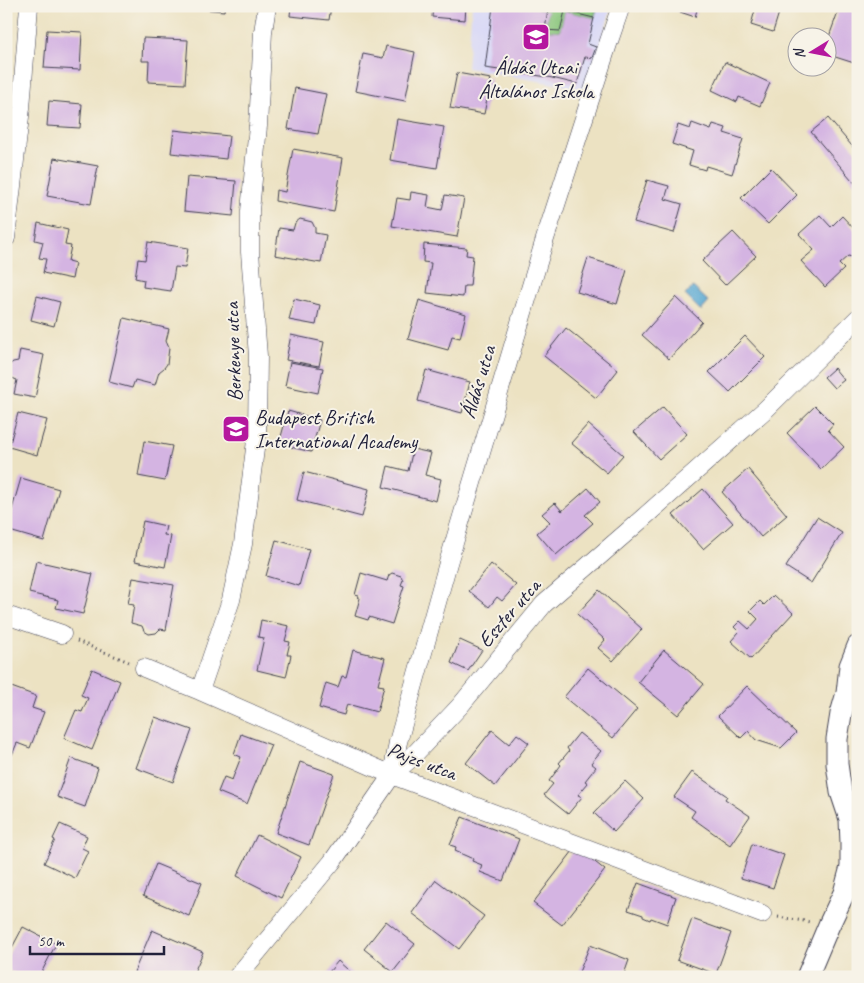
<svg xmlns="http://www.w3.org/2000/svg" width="864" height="983" font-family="Caveat,sans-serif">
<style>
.built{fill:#d7d7f8}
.green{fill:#89c67c;stroke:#56745c}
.water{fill:#58a8d2;stroke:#3d6586}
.building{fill:#d4b4e2}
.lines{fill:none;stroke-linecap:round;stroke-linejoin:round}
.minor-casing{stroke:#403f4f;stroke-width:19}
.tertiary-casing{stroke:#403f4f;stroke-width:23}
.path{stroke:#403f4f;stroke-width:3;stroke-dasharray:1 4;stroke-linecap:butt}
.minor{stroke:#fff;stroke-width:18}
.tertiary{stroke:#fff;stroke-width:21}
.labels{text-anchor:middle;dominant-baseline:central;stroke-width:4;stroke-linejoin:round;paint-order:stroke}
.poi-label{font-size:21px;fill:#22223b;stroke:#f7f3e8}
.street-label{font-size:21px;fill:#22223b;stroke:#f7f3e8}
</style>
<rect width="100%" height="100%" fill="#f7f3e8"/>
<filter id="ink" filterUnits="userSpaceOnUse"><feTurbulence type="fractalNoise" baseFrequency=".02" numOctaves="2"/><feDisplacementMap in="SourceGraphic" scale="10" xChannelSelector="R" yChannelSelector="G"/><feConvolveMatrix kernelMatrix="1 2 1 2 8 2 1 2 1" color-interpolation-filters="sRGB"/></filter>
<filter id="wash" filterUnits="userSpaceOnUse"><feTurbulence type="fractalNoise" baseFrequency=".0096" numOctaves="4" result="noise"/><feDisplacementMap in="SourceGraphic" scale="20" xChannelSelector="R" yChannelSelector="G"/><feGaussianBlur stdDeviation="1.12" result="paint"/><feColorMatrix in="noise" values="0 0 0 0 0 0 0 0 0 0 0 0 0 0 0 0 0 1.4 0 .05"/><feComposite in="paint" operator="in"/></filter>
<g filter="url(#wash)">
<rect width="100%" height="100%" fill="#ece2c2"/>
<!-- built -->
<path class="built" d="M 472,6 L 612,6 L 587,90 L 467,68 Z"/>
<!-- green -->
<path class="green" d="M 539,6 L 598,6 L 594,18 L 565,11 L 560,31 L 545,30 L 548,11 L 539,9 Z"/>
<!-- water -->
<path class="water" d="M 693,287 L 709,302 L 701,311 L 685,295 Z"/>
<g id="blocks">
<!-- building -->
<path class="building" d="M 189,6 L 225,6 L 224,11 L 189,8 Z
M 291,6 L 331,6 L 329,20 L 290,16 Z
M 433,6 L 466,6 L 465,20 L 432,17 Z
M 493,6 L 539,6 L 539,9 L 548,10 L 545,30 L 560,31 L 565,11 L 594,18 L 588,44 L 596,47 L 592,58 L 585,57 L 577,84 L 548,77 L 485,68 Z
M 662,6 L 698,6 L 695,17 Z
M 756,6 L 781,6 L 773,32 L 751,25 Z
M 840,6 L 852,6 L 858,8 L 858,54 L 854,63 L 826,54 L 826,45 Z
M 47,30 L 82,32 L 80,70 L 44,68 Z
M 143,38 L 188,40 L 185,84 L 148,82 L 149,61 L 142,61 Z
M 386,46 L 415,52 L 405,101 L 355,91 L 363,54 L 383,58 Z
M 725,62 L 770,83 L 760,106 L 739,97 L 737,102 L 712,90 Z
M 457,73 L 491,79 L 484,114 L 450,108 Z
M 295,88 L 326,94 L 318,134 L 288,129 Z
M 49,101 L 82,104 L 80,128 L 47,126 Z
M 828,118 L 858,153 L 858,187 L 811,132 Z
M 397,119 L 444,127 L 437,168 L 390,160 Z
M 692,123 L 711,130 L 713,124 L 726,128 L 724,133 L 743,139 L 732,174 L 706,166 L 705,170 L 689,165 L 693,151 L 672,144 L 678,125 L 690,129 Z
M 174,130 L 229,136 L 226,159 L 171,153 Z
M 293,149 L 343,158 L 334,212 L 275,201 L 276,190 L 285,192 Z
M 54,158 L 98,166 L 91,204 L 47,196 Z
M 771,168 L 797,195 L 768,224 L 741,198 Z
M 187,177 L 236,181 L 233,216 L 184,211 Z
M 647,180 L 669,186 L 665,199 L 682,204 L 674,233 L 634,222 Z
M 411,192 L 429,195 L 427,207 L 442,210 L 445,195 L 464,198 L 457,237 L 392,226 L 397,198 L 410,200 Z
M 820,215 L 831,227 L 842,216 L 858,233 L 858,254 L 857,257 L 852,257 L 848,256 L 839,264 L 844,269 L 825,287 L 801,261 L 814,250 L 799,234 Z
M 300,219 L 312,222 L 315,228 L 315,233 L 326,235 L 321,263 L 275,255 L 279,228 L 293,230 L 295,223 Z
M 38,223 L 68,230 L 65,245 L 71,246 L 68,261 L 75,263 L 72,279 L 43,273 L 46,259 L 39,258 L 43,242 L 35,240 Z
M 733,232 L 756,256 L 725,285 L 702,261 Z
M 148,242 L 188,248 L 185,268 L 175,267 L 171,291 L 143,287 L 144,280 L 135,278 L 138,259 L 145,260 Z
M 424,244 L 467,248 L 466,255 L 473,256 L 470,286 L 464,286 L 463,297 L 427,293 L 431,263 L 423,262 Z
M 588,258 L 627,270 L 617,304 L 577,292 Z
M 37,296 L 60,302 L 54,326 L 31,320 Z
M 676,297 L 702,322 L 669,359 L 642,335 Z
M 294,299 L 320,305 L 316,325 L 289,320 Z
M 419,300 L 466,314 L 460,338 L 452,336 L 448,350 L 408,339 Z
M 124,318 L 169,329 L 166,341 L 169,348 L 167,364 L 164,368 L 159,372 L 155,385 L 135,380 L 132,388 L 109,382 Z
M 566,328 L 618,370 L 596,398 L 544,356 Z
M 291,335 L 324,342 L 319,366 L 286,360 Z
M 745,336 L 765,357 L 730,392 L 709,372 Z
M 20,350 L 44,355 L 35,398 L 14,394 L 17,380 L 12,378 L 9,372 L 9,365 L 13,362 L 18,361 Z
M 290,362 L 323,368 L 318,393 L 285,386 Z
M 834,368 L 844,380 L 834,388 L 824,377 Z
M 426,370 L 470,382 L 462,413 L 418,401 Z
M 815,406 L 833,424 L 828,430 L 844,447 L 821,469 L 787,433 Z
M 663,407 L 687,434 L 659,459 L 634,432 Z
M 288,411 L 320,420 L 311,452 L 279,444 Z
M 18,413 L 47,420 L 37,455 L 9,447 Z
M 588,424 L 623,455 L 607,473 L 571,443 Z
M 144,441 L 172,446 L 165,481 L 138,476 Z
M 413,449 L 431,453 L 425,475 L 441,479 L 436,501 L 383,487 L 388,466 L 408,471 Z
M 748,469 L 787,515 L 761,537 L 722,492 Z
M 304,472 L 369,489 L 362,517 L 297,500 Z
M 21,478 L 59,489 L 44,541 L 6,530 Z
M 588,488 L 600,502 L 585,515 L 593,523 L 556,555 L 537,533 L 550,522 L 542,514 L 555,503 L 562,511 Z
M 703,489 L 733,523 L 703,549 L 673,515 Z
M 817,517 L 842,533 L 811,583 L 786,567 Z
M 143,521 L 166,526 L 164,535 L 171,536 L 165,567 L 135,561 Z
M 276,540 L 309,549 L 299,586 L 266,576 Z
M 36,561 L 93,574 L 83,614 L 56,608 L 58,600 L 29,593 Z
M 491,564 L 516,585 L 502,601 L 497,597 L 489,607 L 469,591 Z
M 361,573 L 387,581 L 389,575 L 392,573 L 401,576 L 403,580 L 401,585 L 404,586 L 392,624 L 369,617 L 368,620 L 355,616 L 360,598 L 358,598 L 359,596 L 355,595 Z
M 133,578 L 174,585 L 166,630 L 160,629 L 156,633 L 149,634 L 144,631 L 142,626 L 131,623 L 134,605 L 128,604 Z
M 599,590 L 642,629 L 613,661 L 598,648 L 605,640 L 577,614 Z
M 774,595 L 793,613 L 751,659 L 731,641 L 739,632 L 734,627 L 740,621 L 749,629 L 758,619 L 750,611 L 760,601 L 764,605 Z
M 261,620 L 289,626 L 285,641 L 290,642 L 287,655 L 291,655 L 286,677 L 257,670 L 264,638 L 258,637 Z
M 460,640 L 482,650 L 468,671 L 451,663 Z
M 353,650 L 385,658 L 378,685 L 384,686 L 377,712 L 347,704 L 344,715 L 319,708 L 326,683 L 338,687 L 342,676 L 346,677 Z
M 664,650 L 704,684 L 678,715 L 638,682 Z
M 588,668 L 637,709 L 613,738 L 564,697 Z
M 92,669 L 120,681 L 92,750 L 64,738 L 76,710 L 82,712 L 88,698 L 81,695 Z
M 6,685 L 36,696 L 32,708 L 44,712 L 30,748 L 17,743 L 12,755 L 6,753 Z
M 747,686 L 796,733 L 781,748 L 756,740 L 748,731 L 741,738 L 718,716 Z
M 155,717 L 192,730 L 173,782 L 136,768 Z
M 492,730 L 509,744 L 517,734 L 529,743 L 495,786 L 466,763 Z
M 579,733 L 601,751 L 591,763 L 596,767 L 585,781 L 588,783 L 578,795 L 582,797 L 568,814 L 544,795 L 553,784 L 549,781 L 561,765 L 559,763 L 569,751 L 567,748 Z
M 241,734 L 271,745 L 247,804 L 218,792 L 224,777 L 232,780 L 241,757 L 234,754 Z
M 71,758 L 98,768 L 85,807 L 57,797 Z
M 300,762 L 334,774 L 309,845 L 276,833 Z
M 692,772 L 727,796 L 725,799 L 750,816 L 730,845 L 691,817 L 695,811 L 674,797 Z
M 625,781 L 644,799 L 614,832 L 594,813 Z
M 462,817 L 519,839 L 503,881 L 480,872 L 482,865 L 472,861 L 473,859 L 455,851 L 456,847 L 450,845 Z
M 60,824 L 87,836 L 82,848 L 88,851 L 75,878 L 44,863 L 55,840 L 53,839 Z
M 257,835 L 301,857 L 281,898 L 237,876 Z
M 752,844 L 784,855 L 773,888 L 741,878 Z
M 576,847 L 605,870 L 562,925 L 533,903 Z
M 156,864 L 202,883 L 189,916 L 143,896 Z
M 436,880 L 484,916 L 459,949 L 412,913 Z
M 638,883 L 676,897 L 667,924 L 651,918 L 650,920 L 643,917 L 643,915 L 628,910 Z
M 692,919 L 731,933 L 716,974 L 677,960 Z
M 386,921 L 415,944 L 393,972 L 364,949 Z
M 23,927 L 56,944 L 39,977 L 21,977 L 6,969 L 6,959 Z
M 152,930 L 203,952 L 192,977 L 145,977 L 134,972 Z
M 590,945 L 629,960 L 623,977 L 591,977 L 579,972 Z
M 338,961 L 356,977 L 325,977 Z"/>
</g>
</g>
<g filter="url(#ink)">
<use href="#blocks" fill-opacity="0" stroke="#403f4f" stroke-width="1"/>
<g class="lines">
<defs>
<path id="minor" d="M 6,238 L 21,108 L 29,6
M 6,615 L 62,634
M 144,668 L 200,691 L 392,775 L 762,914
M 200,691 L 231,600 L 243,544 L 257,433 L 258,356 L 250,252 L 250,211 L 258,126 L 263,32 L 267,6
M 392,775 L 398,742 L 448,563 L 545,239 L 608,44 L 621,6
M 237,977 L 332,862 L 392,775 L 409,760 L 460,706 L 544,604 L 626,533 L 766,409 L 858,318"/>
<path id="tertiary" d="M 807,977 L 829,925 L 844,893 L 851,867 L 851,843 L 850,819 L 841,792 L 837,764 L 837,739 L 841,714 L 847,693 L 850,666 L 858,646"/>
</defs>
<!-- minor casing -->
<use href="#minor" class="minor-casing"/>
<!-- tertiary casing -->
<use href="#tertiary" class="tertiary-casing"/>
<!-- path -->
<path class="path" d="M 77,641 L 129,662
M 778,917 L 811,922"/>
<!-- minor -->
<use href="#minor" class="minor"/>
<!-- tertiary -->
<use href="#tertiary" class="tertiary"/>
</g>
</g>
<!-- icons -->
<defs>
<symbol id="school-square" viewBox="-11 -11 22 22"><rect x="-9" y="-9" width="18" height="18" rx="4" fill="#b5179e" stroke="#f7f3e8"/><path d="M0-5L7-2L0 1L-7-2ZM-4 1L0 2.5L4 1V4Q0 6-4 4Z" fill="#fff"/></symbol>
</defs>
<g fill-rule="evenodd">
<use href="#school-square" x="520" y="21" width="32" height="32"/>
<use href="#school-square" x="220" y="413" width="32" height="32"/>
</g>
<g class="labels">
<!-- poi labels -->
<g class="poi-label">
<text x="536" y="67">Áldás Utcai<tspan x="536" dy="24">Általános Iskola</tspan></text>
<text x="255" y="417" text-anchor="start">Budapest British<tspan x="255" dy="24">International Academy</tspan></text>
</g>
<!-- street labels -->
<g class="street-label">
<text transform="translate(233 352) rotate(-92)">Berkenye utca</text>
<text transform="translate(478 382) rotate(-73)">Áldás utca</text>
<text transform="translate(509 613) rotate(-49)">Eszter utca</text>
<text transform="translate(422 761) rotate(21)">Pajzs utca</text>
</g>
</g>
<!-- margin -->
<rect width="864" height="983" fill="none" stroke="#f7f3e8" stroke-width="25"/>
<!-- north arrow -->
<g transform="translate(812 52) rotate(260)"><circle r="24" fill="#f7f3e8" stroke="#a29fa3"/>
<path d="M0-4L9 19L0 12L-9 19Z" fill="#b5179e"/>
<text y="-8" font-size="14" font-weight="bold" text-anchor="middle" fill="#22223b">N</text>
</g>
<!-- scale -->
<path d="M30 946v8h134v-8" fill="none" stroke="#22223b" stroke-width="2.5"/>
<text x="38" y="946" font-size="15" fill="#22223b" stroke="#f7f3e8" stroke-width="4" paint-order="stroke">50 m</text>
</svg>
